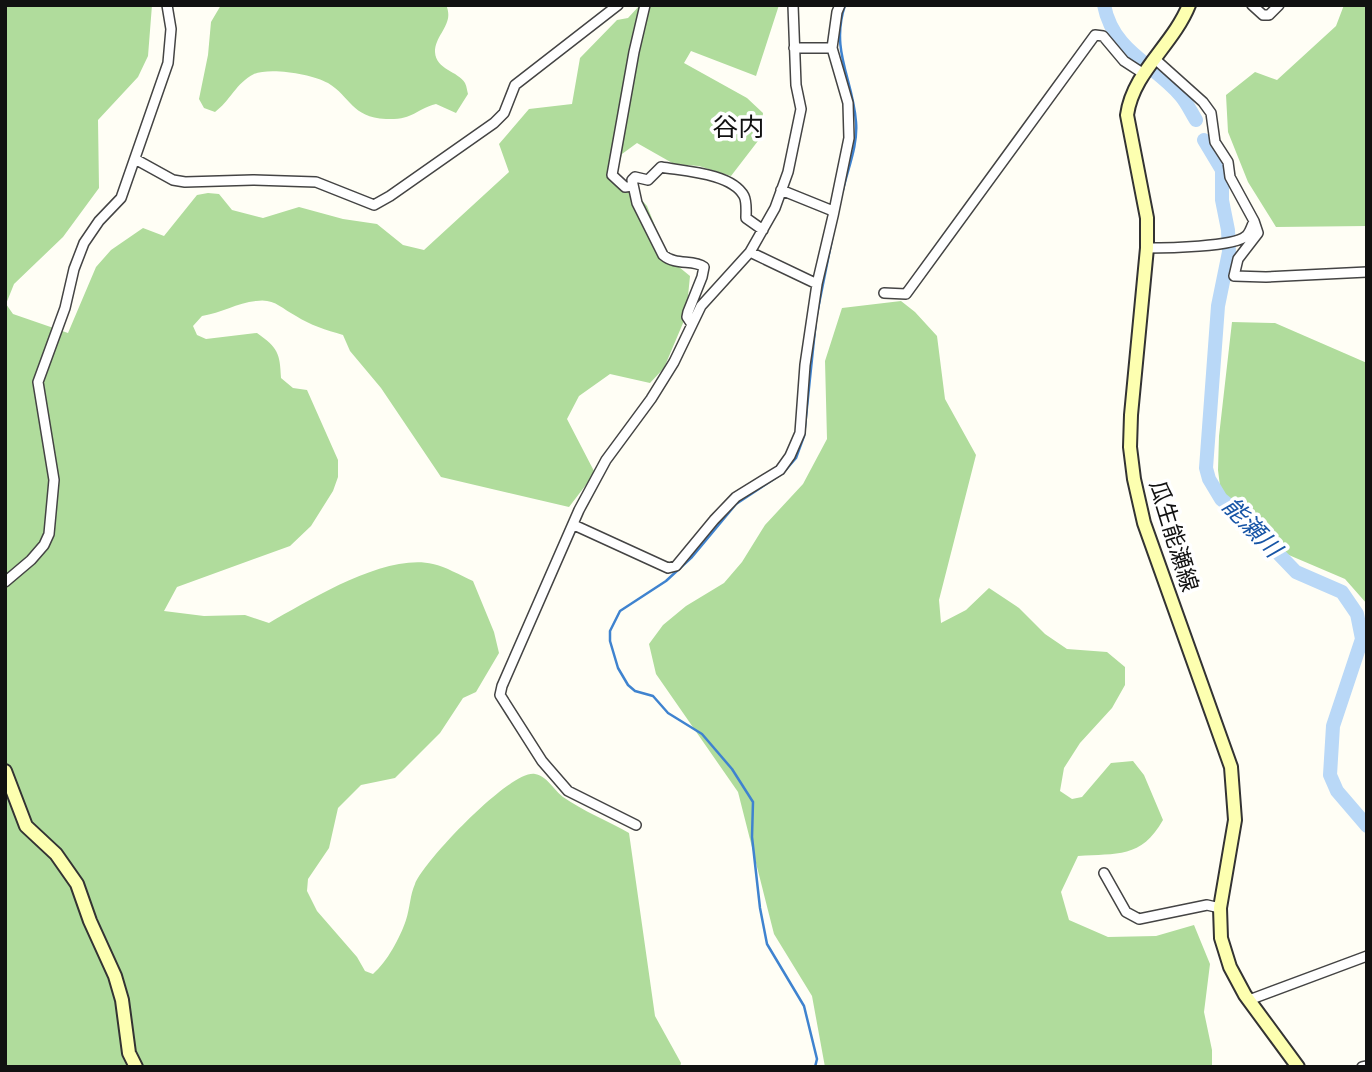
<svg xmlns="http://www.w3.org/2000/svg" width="1372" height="1072" font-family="'Zilla Slab','Noto Sans JP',serif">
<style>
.forest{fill:#b0dc9c}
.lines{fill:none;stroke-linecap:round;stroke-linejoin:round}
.stream{stroke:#3f83cf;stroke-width:2.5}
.river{stroke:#b9d8f7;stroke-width:14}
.street-casing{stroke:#444;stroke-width:12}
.secondary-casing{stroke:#333;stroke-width:16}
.street{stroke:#fff;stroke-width:9}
.secondary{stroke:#fdffb0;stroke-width:12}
.labels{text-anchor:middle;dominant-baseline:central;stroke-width:7;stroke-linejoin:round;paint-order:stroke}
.street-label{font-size:23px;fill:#111;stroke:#fff}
.water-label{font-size:24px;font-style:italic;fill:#1755a6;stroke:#fff}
.quarter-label{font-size:26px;fill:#111;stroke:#fff}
</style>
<rect width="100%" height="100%" fill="#fffef5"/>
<!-- forest -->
<path class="forest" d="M 5,5 L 152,5 L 148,56 L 138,77 L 98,120 L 99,188 L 63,237 L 14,284 L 6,304 L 13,314 L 68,333 L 96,267 L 111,250 L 143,228 L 164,236 L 197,195 L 208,193 L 219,194 L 232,210 L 263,218 L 299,207 L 343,219 L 377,224 L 403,245 L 424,250 L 509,172 L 499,144 L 529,109 L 572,104 L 580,58 L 617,20 L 628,18 L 640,5 L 779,5 L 756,76 L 691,51 L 684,63 L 747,98 L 763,113 L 761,137 L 731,176 L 699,166 L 674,164 L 637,143 L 622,154 L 617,172 L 647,206 L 668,258 L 690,276 L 686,316 L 664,368 L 650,383 L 610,374 L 579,396 L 567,419 L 595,473 L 569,507 L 441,477 L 381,388 L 350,351 L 343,335 C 326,330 310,325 296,316 C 281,308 274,298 256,301 C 237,303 221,313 202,316 L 193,326 L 197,335 L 206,339 L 257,333 C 278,348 280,353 281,378 L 293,388 L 307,390 L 338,460 L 338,477 L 333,491 L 311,526 L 290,546 L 177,587 L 164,611 L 204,616 L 245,615 L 269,623 C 310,600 385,553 433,564 C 446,567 460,575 473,581 L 494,632 L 499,653 L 476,692 L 463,698 L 440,733 L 395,778 L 361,785 L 338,808 L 329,848 L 308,879 L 307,891 L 317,911 L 357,957 L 365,971 L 373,974 C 387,962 400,938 406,920 C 410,908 410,895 415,884 C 424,861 511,769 535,774 C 547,776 554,790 563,797 C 583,811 608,821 629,833 L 655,1016 L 681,1063 L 680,1067 L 5,1067 Z
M 221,5 L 446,5 C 455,24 435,34 435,52 C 436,70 458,71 465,83 C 467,87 467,91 468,94 L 456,113 L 436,104 C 414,110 414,120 386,119 C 351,117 351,97 328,83 C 312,74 270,67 254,74 C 236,83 230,101 215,112 L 204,108 L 199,99 L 208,55 L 211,22 Z
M 1344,5 L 1367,5 L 1367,226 L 1276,227 L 1248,182 L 1228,132 L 1226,95 L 1255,72 L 1277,80 L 1336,26 Z
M 901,301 L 915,312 L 937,336 L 945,399 L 976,455 L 939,600 L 941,623 L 966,610 L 989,588 L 1019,608 L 1045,634 L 1067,649 L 1107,652 L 1125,667 L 1125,685 L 1112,708 L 1080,743 L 1064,768 L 1060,791 L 1072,799 L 1082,797 L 1111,763 L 1133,761 L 1144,775 L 1163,820 C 1141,859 1117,853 1078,856 L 1061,892 L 1069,920 L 1108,937 L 1156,936 L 1194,925 L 1210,964 L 1204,1012 L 1212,1050 L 1212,1067 L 825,1067 L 812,996 L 774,934 L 738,792 L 656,674 L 649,644 L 663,625 L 686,606 L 724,583 L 742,562 L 765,525 L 803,484 L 827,439 L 825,361 L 842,308 Z
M 1232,322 L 1275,323 L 1367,363 L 1367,604 L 1345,579 L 1270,547 L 1221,494 L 1218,470 L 1219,436 Z"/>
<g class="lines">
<!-- stream -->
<path class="stream" d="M 843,190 C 848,168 858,145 856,122 C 853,79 830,50 845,5
M 817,314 L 833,234
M 815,1067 L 817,1059 L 804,1006 L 767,944 L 760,908 L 752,837 L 753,802 L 732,769 L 702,734 L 668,713 L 653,696 L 635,691 L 628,685 L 618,668 L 610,641 L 610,631 L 620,611 L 666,581 L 692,557 L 736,504 L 783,473 L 796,458 L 804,436 L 816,320"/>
<!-- river -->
<path class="river" d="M 1104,5 C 1113,52 1154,64 1181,96 C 1187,103 1191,112 1196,120
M 1204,140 L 1222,170 L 1222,200 L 1228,230 L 1229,252 L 1218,306 L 1206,468 L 1209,479 L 1221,499 L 1242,516 L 1296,572 L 1342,592 L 1357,614 L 1362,639 L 1333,726 L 1330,775 L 1337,791 L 1367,826"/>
<defs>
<path id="street" d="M 1252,5 L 1263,15 L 1269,15 L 1279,5
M 794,48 L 832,48 L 837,12 L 840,5
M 1155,59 L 1203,102 L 1211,113 L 1215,142 L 1228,162 L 1230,177 L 1254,221 L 1258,233 L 1238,259 L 1234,276 L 1266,277 L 1367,272
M 135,159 L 173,180 L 185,182 L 253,180 L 316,182 L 374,205 L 390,196 L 494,123 L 504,113 L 515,85 L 618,5
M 632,186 L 625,187 L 612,175 L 634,52 L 645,5
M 781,190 L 833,211
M 1147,248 C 1165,248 1235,247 1246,236 C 1250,233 1252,225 1254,221
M 750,252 L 817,284
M 884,293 L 906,294 L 1095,35 L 1103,36 L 1124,61 L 1144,74
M 691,323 L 687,317 L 688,312 L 702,277 L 704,267 C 693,259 676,266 663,255 L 637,203 L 632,180 L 635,177 L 648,180 L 661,167 C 683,171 732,173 744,196 C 747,202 746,211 746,218 L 763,230
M 574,525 L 668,568 L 676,566 L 714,520 L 736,497 L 780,470 L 790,456 L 800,433 L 805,365 L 817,284 L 833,216 L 849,138 L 848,103 L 832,48
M 5,582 L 31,560 L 44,545 L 49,534 L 54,480 L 38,382 L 65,308 L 74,269 L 84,243 L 99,221 L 121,198 L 168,63 L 171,29 L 167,5
M 636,825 L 568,791 L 542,761 L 500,695 L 502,686 L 579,510 L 606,460 L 651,399 L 674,362 L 701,306 L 750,252 L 775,208 L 788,172 L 801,109 L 796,85 L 793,5
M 1104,873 L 1126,912 L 1139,919 L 1207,905 L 1220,908
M 1249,1000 L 1367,956
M 1362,1067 L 1367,1066"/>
<path id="secondary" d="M 1189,5 C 1173,45 1133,72 1127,115 L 1147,218 L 1147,248 L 1131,415 L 1130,447 L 1134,479 L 1144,523 L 1231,767 L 1235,820 L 1220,908 L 1221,938 L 1230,967 L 1245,995 L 1298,1067
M 5,771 L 26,826 L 56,854 L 77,884 L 90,921 L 115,976 L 122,1000 L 129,1053 L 136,1067"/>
</defs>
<!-- street casing -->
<use href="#street" class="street-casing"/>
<!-- secondary casing -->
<use href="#secondary" class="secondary-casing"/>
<!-- street -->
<use href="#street" class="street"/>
<!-- secondary -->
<use href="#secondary" class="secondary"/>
</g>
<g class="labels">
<!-- street labels -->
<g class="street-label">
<text transform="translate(1174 536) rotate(73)">瓜生能瀬線</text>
</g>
<!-- water labels -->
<g class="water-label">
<text transform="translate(1252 527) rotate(46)">能瀬川</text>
</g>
<!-- quarter labels -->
<g class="quarter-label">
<text x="738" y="127">谷内</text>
</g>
</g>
<!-- border -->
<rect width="1372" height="1072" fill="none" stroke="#111111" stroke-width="14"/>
</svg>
